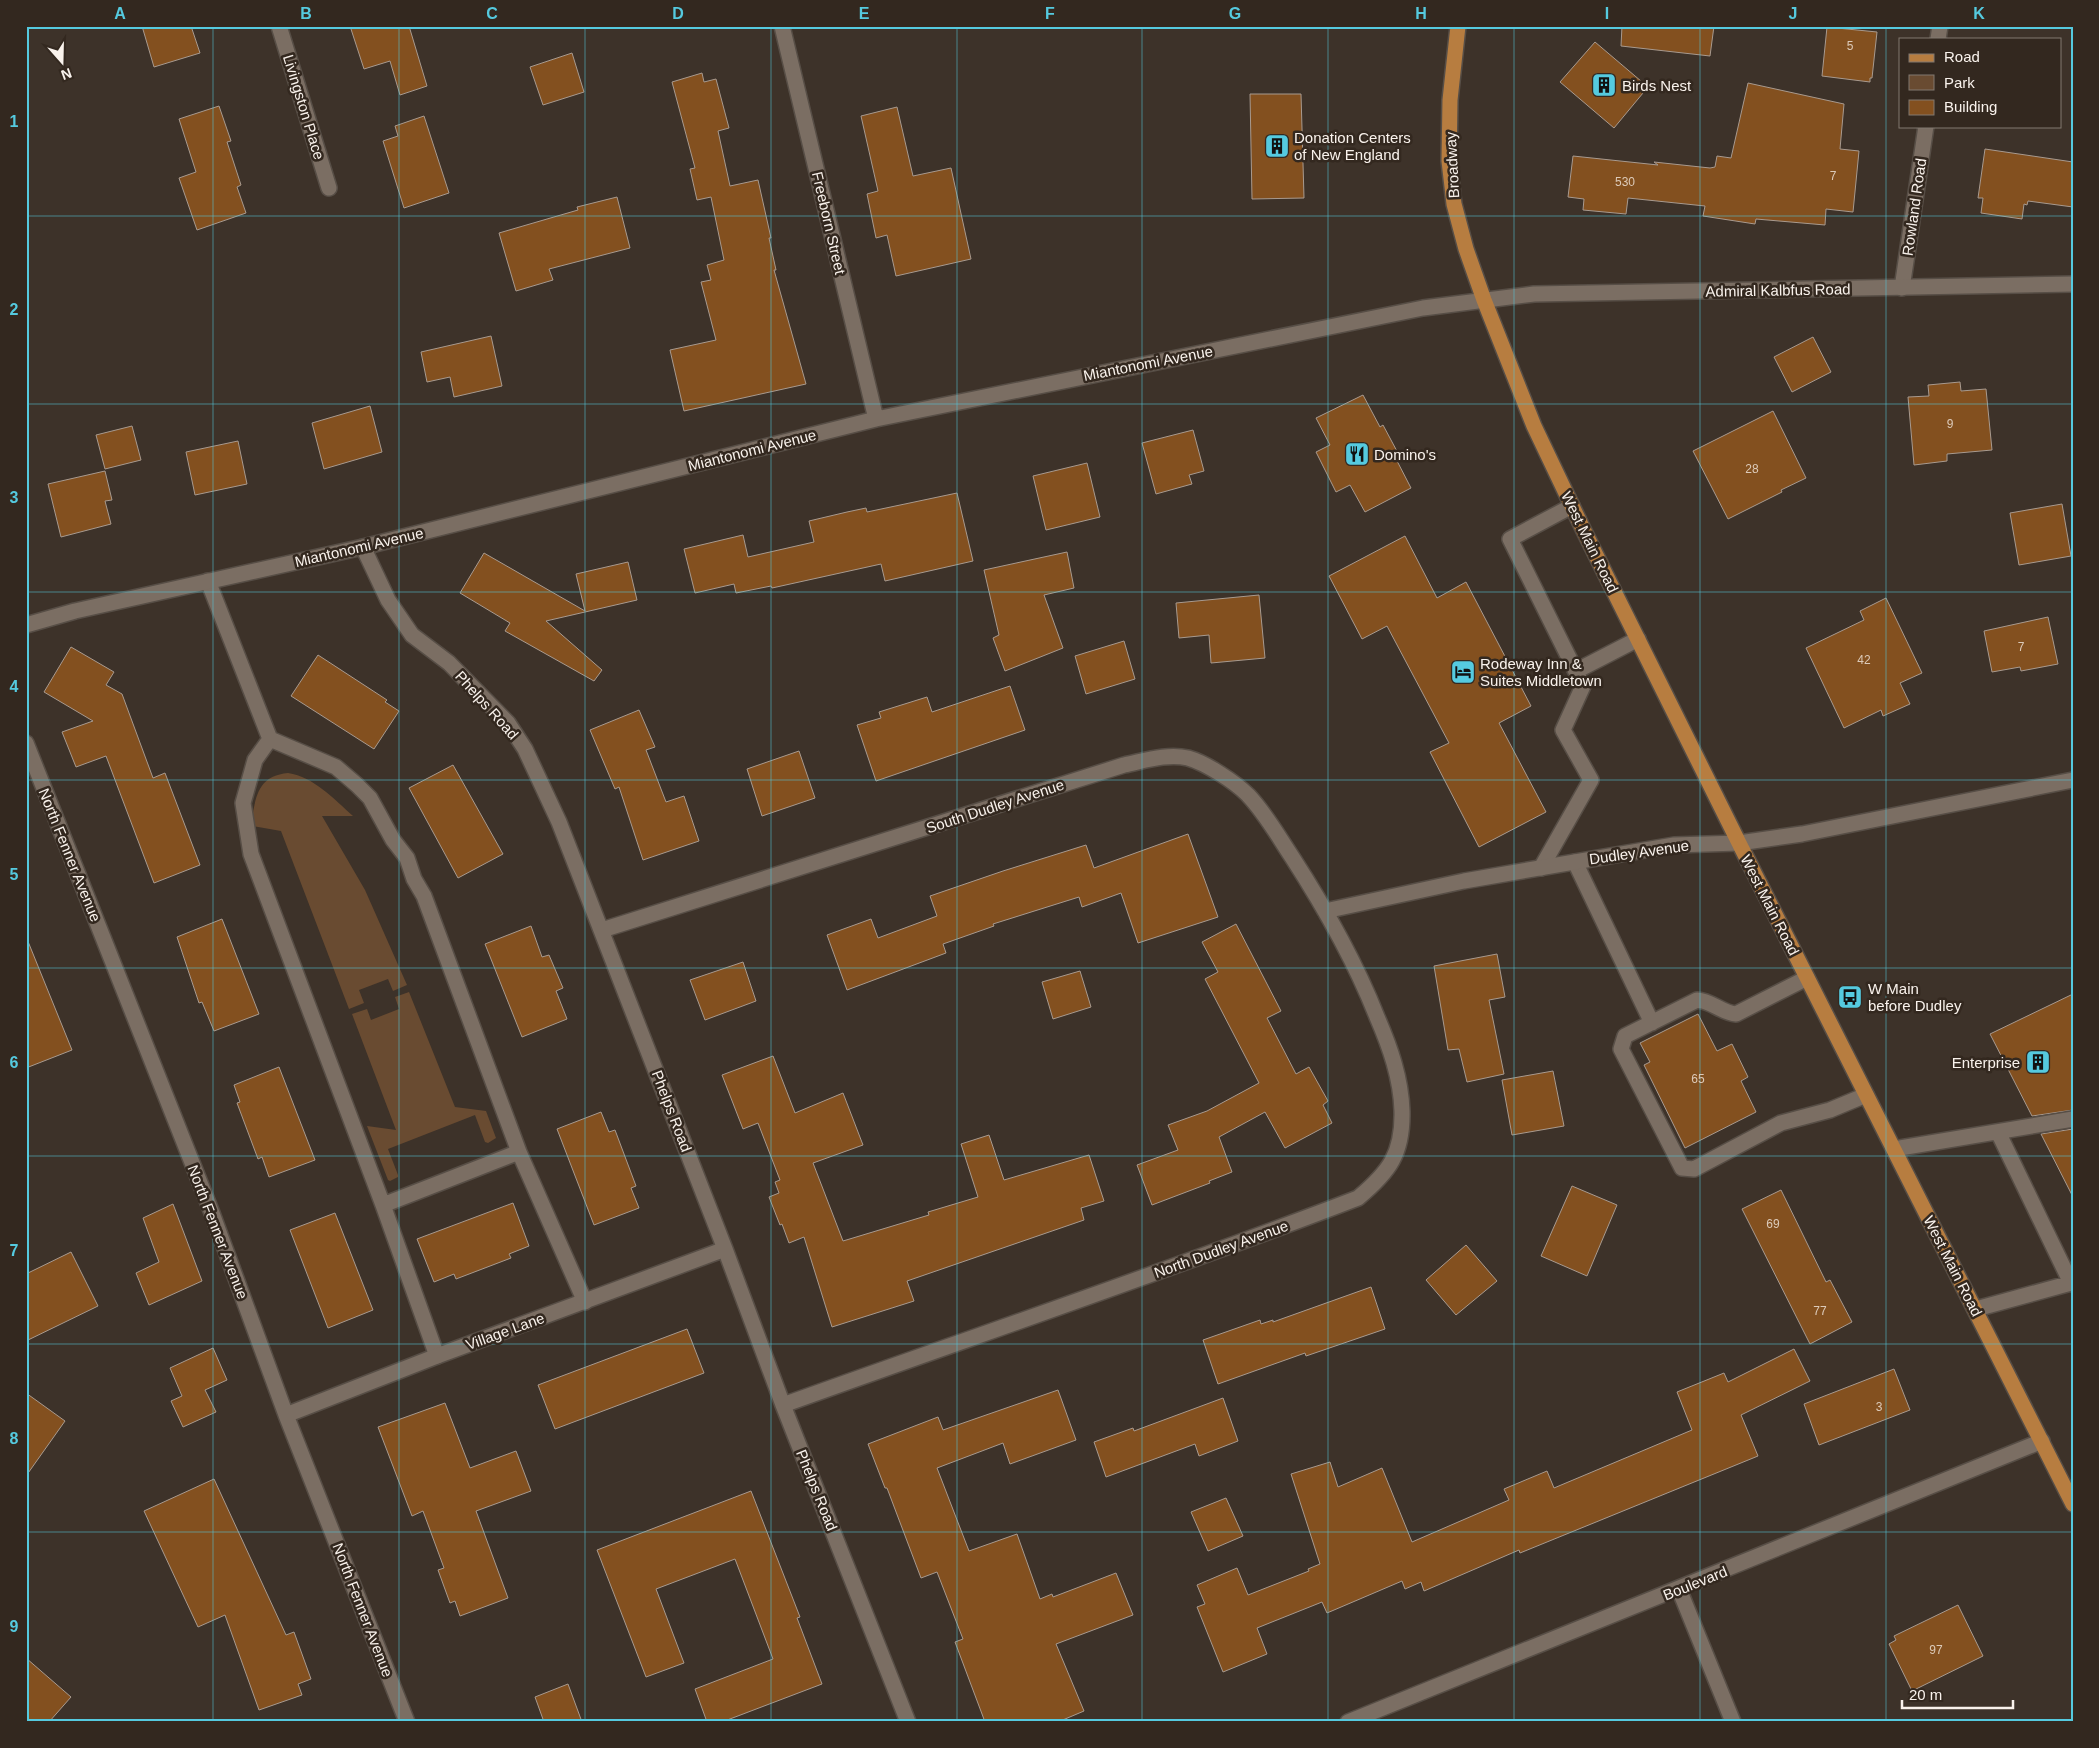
<svg xmlns="http://www.w3.org/2000/svg" width="2099" height="1748" font-family="Helvetica,sans-serif">
<style>
.green{fill:#694b31}
.building{fill:#83501f;stroke:#a89a8f}
.lines{fill:none;stroke-linecap:round;stroke-linejoin:round}
.lane-casing{stroke:#574e46;stroke-width:18}
.street-casing{stroke:#574e46;stroke-width:18}
.secondary-casing{stroke:#574e46;stroke-width:18}
.primary-casing{stroke:#574e46;stroke-width:18}
.lane{stroke:#7b6e63;stroke-width:15}
.street{stroke:#7b6e63;stroke-width:15}
.secondary{stroke:#7b6e63;stroke-width:15}
.primary{stroke:#b77d40;stroke-width:15}
.grid{fill:none;stroke:#55cadf;stroke-width:1;stroke-opacity:0.55}
.labels{text-anchor:middle;dominant-baseline:central;stroke-width:5;stroke-linejoin:round;paint-order:stroke}
.number-label{font-size:12px;fill:#dccab9}
.poi-label{font-size:15px;fill:#f9f2ec;stroke:#33281f;text-anchor:start}
.street-label{font-size:15px;fill:#f9f2ec;stroke:#33281f}
.neatline{fill:none;stroke:#55cadf;stroke-width:2}
.grid-label{font-size:16px;text-anchor:middle;font-weight:bold;fill:#55cadf}
</style>
<rect width="100%" height="100%" fill="#3d3229"/>
<!-- green -->
<path class="green" d="M 288,773 C 314,777 334,799 353,816 L 322,816 L 365,890 L 407,985 L 393,991 L 388,979 L 359,990 L 364,1003 L 349,1009 L 281,831 L 253,826 L 251,823 C 256,797 257,776 288,773 Z
M 409,992 L 455,1107 L 486,1111 L 496,1138 L 488,1143 L 485,1142 L 475,1115 L 388,1149 L 398,1175 L 398,1177 L 390,1181 L 388,1180 L 367,1126 L 396,1130 L 352,1014 L 367,1009 L 371,1020 L 399,1009 L 395,997 Z"/>
<!-- building -->
<path class="building" d="M 142,26 L 191,26 L 200,53 L 154,67 Z
M 350,26 L 409,26 L 427,86 L 400,95 L 390,61 L 364,69 Z
M 1622,26 L 1714,26 L 1710,56 L 1621,46 Z
M 1827,27 L 1877,32 L 1872,78 L 1870,78 L 1870,82 L 1822,76 Z
M 1595,42 L 1648,87 L 1614,128 L 1560,82 Z
M 572,53 L 584,92 L 543,105 L 530,67 Z
M 702,73 L 704,82 L 716,79 L 729,128 L 718,131 L 730,186 L 758,180 L 771,238 L 769,238 L 776,270 L 774,270 L 806,384 L 684,411 L 670,350 L 716,340 L 701,282 L 711,280 L 707,265 L 724,260 L 711,197 L 697,200 L 690,169 L 695,168 L 672,82 Z
M 1748,83 L 1844,104 L 1840,149 L 1859,151 L 1853,212 L 1826,209 L 1825,225 L 1756,219 L 1755,224 L 1703,216 L 1705,206 L 1628,198 L 1626,214 L 1583,210 L 1584,199 L 1568,197 L 1573,156 L 1658,165 L 1654,162 L 1710,168 L 1715,167 L 1717,156 L 1731,158 Z
M 1250,94 L 1301,94 L 1304,198 L 1252,199 Z
M 219,106 L 231,141 L 227,142 L 241,185 L 237,187 L 246,213 L 197,230 L 179,178 L 196,172 L 179,119 Z
M 897,107 L 913,176 L 951,168 L 971,259 L 896,276 L 887,235 L 876,238 L 867,194 L 878,191 L 861,116 Z
M 424,116 L 449,193 L 404,208 L 383,141 L 398,136 L 395,126 Z
M 1985,149 L 2073,162 L 2073,207 L 2028,201 L 2027,205 L 2024,204 L 2022,219 L 1981,213 L 1983,198 L 1978,198 Z
M 617,197 L 630,248 L 549,269 L 553,280 L 516,291 L 499,233 L 578,210 L 577,207 Z
M 491,336 L 502,386 L 454,397 L 450,377 L 427,382 L 421,352 Z
M 1813,337 L 1831,372 L 1792,392 L 1774,357 Z
M 1960,382 L 1961,391 L 1986,389 L 1992,450 L 1947,454 L 1947,461 L 1914,465 L 1908,397 L 1929,396 L 1928,385 Z
M 1363,395 L 1380,427 L 1383,425 L 1399,455 L 1395,457 L 1411,488 L 1365,512 L 1350,485 L 1336,492 L 1316,452 L 1330,445 L 1316,418 Z
M 370,406 L 382,452 L 324,469 L 312,423 Z
M 1773,411 L 1806,478 L 1781,490 L 1782,492 L 1728,519 L 1693,451 Z
M 132,426 L 141,460 L 105,469 L 96,435 Z
M 1193,430 L 1204,471 L 1189,475 L 1192,484 L 1156,494 L 1142,443 Z
M 238,441 L 247,484 L 195,495 L 186,452 Z
M 1087,463 L 1100,517 L 1046,530 L 1033,476 Z
M 105,471 L 112,500 L 105,501 L 111,524 L 61,537 L 48,484 Z
M 957,493 L 973,561 L 885,581 L 881,564 L 772,588 L 771,586 L 736,593 L 734,584 L 695,593 L 684,549 L 743,535 L 748,557 L 814,542 L 809,521 L 847,512 L 866,508 L 867,512 Z
M 2062,504 L 2071,556 L 2019,565 L 2010,513 Z
M 1405,536 L 1437,598 L 1466,582 L 1531,706 L 1499,723 L 1546,812 L 1479,847 L 1430,752 L 1449,743 L 1387,626 L 1362,639 L 1329,576 Z
M 1067,552 L 1074,588 L 1044,595 L 1063,648 L 1005,671 L 993,638 L 999,635 L 984,570 Z
M 484,553 L 585,611 L 576,574 L 628,562 L 637,600 L 546,621 L 602,670 L 594,681 L 505,631 L 510,623 L 460,593 Z
M 1259,595 L 1265,658 L 1211,663 L 1209,635 L 1179,638 L 1176,603 Z
M 1886,598 L 1922,673 L 1900,683 L 1910,704 L 1883,716 L 1881,710 L 1844,728 L 1806,648 L 1864,620 L 1860,611 Z
M 2048,617 L 2058,664 L 2021,671 L 2020,667 L 1992,672 L 1984,631 Z
M 1124,641 L 1135,679 L 1086,694 L 1075,656 Z
M 71,647 L 114,672 L 106,685 L 122,694 L 153,778 L 165,773 L 200,865 L 154,883 L 106,756 L 76,767 L 62,732 L 93,721 L 44,692 Z
M 318,655 L 387,700 L 385,702 L 399,711 L 374,749 L 291,696 Z
M 1010,686 L 1025,730 L 876,781 L 857,725 L 881,718 L 879,712 L 927,697 L 932,712 Z
M 639,710 L 655,747 L 646,750 L 666,802 L 684,796 L 699,841 L 643,860 L 619,787 L 615,789 L 590,730 Z
M 799,751 L 815,798 L 762,816 L 747,769 Z
M 453,765 L 503,854 L 458,878 L 409,788 Z
M 1188,834 L 1218,917 L 1138,943 L 1121,893 L 1082,907 L 1079,897 L 993,924 L 994,926 L 943,944 L 946,953 L 847,990 L 827,935 L 871,919 L 878,938 L 937,916 L 930,896 L 1003,871 L 1086,845 L 1094,868 Z
M 222,919 L 259,1014 L 214,1031 L 202,1002 L 199,1003 L 177,937 Z
M 1236,924 L 1281,1011 L 1267,1018 L 1296,1074 L 1309,1067 L 1328,1101 L 1323,1105 L 1332,1123 L 1285,1148 L 1265,1112 L 1219,1137 L 1232,1172 L 1209,1181 L 1210,1183 L 1152,1205 L 1137,1165 L 1178,1150 L 1168,1125 L 1207,1111 L 1259,1083 L 1205,979 L 1218,972 L 1202,942 Z
M 531,926 L 542,957 L 549,955 L 563,988 L 556,991 L 567,1019 L 522,1037 L 485,944 Z
M 27,939 L 72,1050 L 26,1068 L 26,940 Z
M 1497,954 L 1505,997 L 1489,1000 L 1504,1074 L 1467,1082 L 1459,1049 L 1448,1050 L 1434,966 Z
M 743,962 L 756,1001 L 705,1020 L 690,980 Z
M 1080,971 L 1091,1007 L 1053,1019 L 1042,982 Z
M 2073,994 L 2073,1110 L 2032,1116 L 1990,1034 Z
M 1698,1014 L 1717,1051 L 1732,1044 L 1748,1077 L 1741,1081 L 1756,1112 L 1685,1148 L 1644,1065 L 1650,1062 L 1640,1043 Z
M 773,1056 L 795,1113 L 843,1093 L 863,1145 L 813,1163 L 843,1241 L 929,1215 L 928,1212 L 978,1197 L 961,1144 L 989,1135 L 1004,1180 L 1089,1155 L 1104,1201 L 1081,1208 L 1084,1220 L 907,1281 L 914,1301 L 832,1327 L 804,1237 L 789,1243 L 782,1224 L 780,1225 L 769,1197 L 779,1193 L 775,1182 L 780,1180 L 758,1123 L 743,1129 L 722,1075 Z
M 279,1067 L 315,1160 L 269,1177 L 262,1157 L 258,1159 L 237,1103 L 240,1102 L 234,1085 Z
M 1553,1071 L 1564,1126 L 1512,1135 L 1502,1080 Z
M 601,1112 L 609,1132 L 615,1130 L 636,1186 L 631,1188 L 639,1208 L 594,1225 L 557,1129 Z
M 2073,1129 L 2073,1197 L 2041,1134 Z
M 1572,1186 L 1617,1205 L 1587,1276 L 1541,1256 Z
M 1781,1190 L 1826,1282 L 1830,1280 L 1852,1322 L 1810,1344 L 1742,1209 Z
M 513,1203 L 529,1246 L 509,1254 L 511,1258 L 456,1279 L 454,1274 L 434,1282 L 417,1239 Z
M 173,1204 L 202,1281 L 149,1305 L 136,1273 L 159,1262 L 143,1218 Z
M 335,1213 L 373,1310 L 328,1328 L 290,1230 Z
M 1466,1245 L 1497,1281 L 1456,1315 L 1426,1280 Z
M 71,1252 L 98,1306 L 26,1341 L 26,1274 Z
M 1371,1287 L 1385,1329 L 1306,1356 L 1305,1353 L 1218,1384 L 1203,1340 L 1260,1320 L 1261,1324 L 1273,1320 L 1273,1322 Z
M 687,1329 L 704,1373 L 555,1429 L 538,1385 Z
M 213,1348 L 227,1380 L 205,1390 L 216,1412 L 183,1427 L 171,1401 L 182,1396 L 170,1368 Z
M 1794,1349 L 1810,1381 L 1741,1415 L 1758,1456 L 1520,1553 L 1519,1550 L 1424,1591 L 1421,1582 L 1405,1589 L 1402,1581 L 1327,1613 L 1322,1602 L 1257,1628 L 1267,1654 L 1223,1672 L 1197,1607 L 1205,1604 L 1197,1585 L 1237,1568 L 1248,1595 L 1309,1571 L 1308,1569 L 1320,1564 L 1291,1474 L 1330,1462 L 1338,1487 L 1382,1468 L 1412,1542 L 1509,1500 L 1504,1489 L 1547,1471 L 1554,1488 L 1692,1430 L 1677,1392 L 1724,1373 L 1728,1382 Z
M 1894,1369 L 1910,1410 L 1819,1445 L 1804,1404 Z
M 1058,1390 L 1076,1440 L 1010,1464 L 1003,1443 L 937,1468 L 969,1551 L 1017,1534 L 1040,1599 L 1052,1594 L 1053,1597 L 1116,1573 L 1133,1615 L 1056,1644 L 1084,1711 L 1058,1722 L 985,1722 L 955,1642 L 963,1639 L 937,1572 L 921,1578 L 887,1488 L 885,1488 L 868,1444 L 938,1417 L 943,1430 Z
M 26,1393 L 65,1421 L 26,1476 Z
M 1223,1398 L 1238,1441 L 1199,1456 L 1195,1444 L 1106,1477 L 1094,1442 L 1133,1428 L 1134,1431 Z
M 445,1403 L 470,1468 L 516,1451 L 531,1491 L 476,1511 L 508,1598 L 460,1616 L 455,1601 L 450,1603 L 438,1570 L 444,1568 L 423,1511 L 412,1516 L 378,1427 Z
M 214,1479 L 286,1635 L 294,1632 L 311,1679 L 298,1684 L 302,1695 L 259,1710 L 225,1615 L 198,1627 L 144,1511 Z
M 751,1491 L 800,1617 L 797,1618 L 822,1684 L 722,1722 L 707,1722 L 695,1689 L 773,1659 L 735,1559 L 656,1589 L 684,1663 L 646,1677 L 597,1550 Z
M 1226,1498 L 1243,1536 L 1208,1551 L 1191,1512 Z
M 1958,1605 L 1983,1656 L 1912,1691 L 1889,1644 L 1896,1640 L 1894,1636 Z
M 26,1658 L 71,1697 L 49,1722 L 26,1722 Z
M 568,1684 L 582,1722 L 544,1722 L 535,1697 Z"/>
<g class="lines">
<defs>
<path id="lane" d="M 208,581 L 270,739
M 1576,671 L 1638,639
M 1575,862 L 1652,1023
M 1541,868 L 1591,780 L 1563,730 L 1583,686 L 1510,539 L 1572,506
M 1807,978 L 1736,1014 C 1722,1013 1712,1001 1697,1000 L 1625,1036 L 1621,1049 L 1682,1168 L 1694,1169 L 1781,1123 L 1830,1110 L 1866,1095
M 1998,1132 L 2071,1283
M 1894,1149 L 2073,1119
M 383,1205 L 519,1152
M 1976,1309 L 2071,1283 L 2073,1284
M 437,1356 L 383,1205 L 251,854 L 243,803 L 255,760 L 270,739 L 336,767 L 357,785 L 370,798 L 393,840 L 407,858 L 414,879 L 424,896 L 519,1152 L 585,1302"/>
<path id="street" d="M 279,26 L 329,188
M 1938,39 L 1940,26
M 1902,288 L 1926,126
M 363,547 L 388,600 L 412,635 L 449,663 L 508,723 L 525,749 L 559,822 L 725,1249 L 783,1405 L 908,1722
M 26,743 L 212,1213 L 286,1415 L 407,1722
M 1325,911 L 1464,881 L 1674,845 L 1739,843 L 1802,834 L 2073,780
M 602,930 L 1124,765 C 1144,761 1167,753 1188,758 C 1206,763 1235,782 1248,795 C 1266,814 1278,836 1292,857 C 1325,908 1355,961 1377,1017 C 1390,1047 1401,1078 1402,1111 C 1403,1154 1389,1172 1358,1198 C 1168,1271 975,1336 783,1405
M 286,1415 L 437,1356 L 725,1249
M 1679,1589 L 1733,1722"/>
<path id="secondary" d="M 782,26 L 876,419
M 26,625 L 75,611 L 363,547 L 876,419 L 1423,308 L 1534,294 L 2073,284
M 1348,1722 L 2042,1441"/>
<path id="primary" d="M 1458,26 L 1450,100 L 1449,161 L 1454,204 L 1466,249 L 1484,300 L 1534,426 L 1583,529 L 1739,843 L 2073,1504"/>
</defs>
<!-- lane casing -->
<use href="#lane" class="lane-casing"/>
<!-- street casing -->
<use href="#street" class="street-casing"/>
<!-- secondary casing -->
<use href="#secondary" class="secondary-casing"/>
<!-- primary casing -->
<use href="#primary" class="primary-casing"/>
<!-- lane -->
<use href="#lane" class="lane"/>
<!-- street -->
<use href="#street" class="street"/>
<!-- secondary -->
<use href="#secondary" class="secondary"/>
<!-- primary -->
<use href="#primary" class="primary"/>
</g>
<!-- grid -->
<path class="grid" d="M 213,26 L 213,1722M 399,26 L 399,1722M 585,26 L 585,1722M 771,26 L 771,1722M 957,26 L 957,1722M 1142,26 L 1142,1722M 1328,26 L 1328,1722M 1514,26 L 1514,1722M 1700,26 L 1700,1722M 1886,26 L 1886,1722M 26,216 L 2073,216M 26,404 L 2073,404M 26,592 L 2073,592M 26,780 L 2073,780M 26,968 L 2073,968M 26,1156 L 2073,1156M 26,1344 L 2073,1344M 26,1532 L 2073,1532"/>
<!-- icons -->
<defs>
<symbol id="building-square" viewBox="-11 -11 22 22"><rect x="-9" y="-9" width="18" height="18" rx="4" fill="#55cadf" stroke="#33281f"/><path d="M-4-6H4V6H1V3H-1V6H-4ZM-2.5-4.3h1.7v1.8h-1.7ZM.8-4.3h1.7v1.8H.8ZM-2.5-1h1.7V.8h-1.7ZM.8-1h1.7V.8H.8Z" fill="#111"/></symbol>
<symbol id="restaurant-square" viewBox="-11 -11 22 22"><rect x="-9" y="-9" width="18" height="18" rx="4" fill="#55cadf" stroke="#33281f"/><path d="M-5-6h1v4h1v-4h1v4h1v-4h1v5L-1.5 .5V6h-2V.5L-5-1ZM5-6V6H3V1.5H1.5Q1.5-4 5-6Z" fill="#111"/></symbol>
<symbol id="hotel-square" viewBox="-11 -11 22 22"><rect x="-9" y="-9" width="18" height="18" rx="4" fill="#55cadf" stroke="#33281f"/><path d="M-6-4.5h1.5V1H6V5H4.5V3h-9V5H-6ZM-4 0a1.8 1.8 0 1 1 3.6 0ZM.5 0V-2.5h3Q6-2.5 6 0Z" fill="#111"/></symbol>
<symbol id="bus-square" viewBox="-11 -11 22 22"><rect x="-9" y="-9" width="18" height="18" rx="4" fill="#55cadf" stroke="#33281f"/><path d="M-5-6H5V4H4V6H2V4H-2V6H-4V4H-5ZM-3.5-4V0h7V-4ZM-3.5 1.2v1.5H-2V1.2ZM2 1.2v1.5H3.5V1.2Z" fill="#111"/></symbol>
</defs>
<g fill-rule="evenodd">
<use href="#building-square" x="1590" y="71" width="28" height="28"/>
<use href="#building-square" x="1263" y="132" width="28" height="28"/>
<use href="#restaurant-square" x="1343" y="440" width="28" height="28"/>
<use href="#hotel-square" x="1449" y="658" width="28" height="28"/>
<use href="#bus-square" x="1836" y="983" width="28" height="28"/>
<use href="#building-square" x="2024" y="1048" width="28" height="28"/>
</g>
<g class="labels">
<!-- number labels -->
<g class="number-label">
<text x="1850" y="46">5</text>
<text x="1833" y="176">7</text>
<text x="1625" y="182">530</text>
<text x="1950" y="424">9</text>
<text x="1752" y="469">28</text>
<text x="2021" y="647">7</text>
<text x="1864" y="660">42</text>
<text x="1698" y="1079">65</text>
<text x="1773" y="1224">69</text>
<text x="1820" y="1311">77</text>
<text x="1879" y="1407">3</text>
<text x="1936" y="1650">97</text>
</g>
<!-- poi labels -->
<g class="poi-label">
<text x="1622" y="85">Birds Nest</text>
<text x="1294" y="137">Donation Centers<tspan x="1294" dy="17">of New England</tspan></text>
<text x="1374" y="454">Domino's</text>
<text x="1480" y="663">Rodeway Inn &amp;<tspan x="1480" dy="17">Suites Middletown</tspan></text>
<text x="1868" y="988">W Main<tspan x="1868" dy="17">before Dudley</tspan></text>
<text x="2020" y="1062" text-anchor="end">Enterprise</text>
</g>
<!-- street labels -->
<g class="street-label">
<text transform="translate(304 107) rotate(73)">Livingston Place</text>
<text transform="translate(1452 165) rotate(-93)">Broadway</text>
<text transform="translate(1914 207) rotate(-82)">Rowland Road</text>
<text transform="translate(829 223) rotate(77)">Freeborn Street</text>
<text transform="translate(1778 290) rotate(-1)">Admiral Kalbfus Road</text>
<text transform="translate(1148 363) rotate(-11)">Miantonomi Avenue</text>
<text transform="translate(752 450) rotate(-14)">Miantonomi Avenue</text>
<text transform="translate(1590 542) rotate(64)">West Main Road</text>
<text transform="translate(359 547) rotate(-13)">Miantonomi Avenue</text>
<text transform="translate(487 705) rotate(48)">Phelps Road</text>
<text transform="translate(995 806) rotate(-18)">South Dudley Avenue</text>
<text transform="translate(1639 852) rotate(-8)">Dudley Avenue</text>
<text transform="translate(70 855) rotate(68)">North Fenner Avenue</text>
<text transform="translate(1770 905) rotate(63)">West Main Road</text>
<text transform="translate(672 1111) rotate(69)">Phelps Road</text>
<text transform="translate(218 1232) rotate(69)">North Fenner Avenue</text>
<text transform="translate(1221 1249) rotate(-20)">North Dudley Avenue</text>
<text transform="translate(1953 1266) rotate(63)">West Main Road</text>
<text transform="translate(505 1331) rotate(-20)">Village Lane</text>
<text transform="translate(817 1490) rotate(68)">Phelps Road</text>
<text transform="translate(1695 1583) rotate(-22)">Boulevard</text>
<text transform="translate(363 1610) rotate(69)">North Fenner Avenue</text>
</g>
</g>
<!-- border -->
<rect width="2099" height="1748" fill="none" stroke="#33281f" stroke-width="55"/>
<!-- legend -->
<rect x="1899" y="38" width="162" height="90" fill="#33281f" stroke="#827971"/>
<rect x="1909" y="54" width="25" height="8" fill="#b77d40" stroke="#827971"/>
<text x="1944" y="62" font-size="15" fill="#f9f2ec">Road</text>
<rect x="1909" y="75" width="25" height="15" fill="#694b31" stroke="#827971"/>
<text x="1944" y="88" font-size="15" fill="#f9f2ec">Park</text>
<rect x="1909" y="100" width="25" height="15" fill="#83501f" stroke="#827971"/>
<text x="1944" y="112" font-size="15" fill="#f9f2ec">Building</text>
<!-- north arrow -->
<g transform="translate(62 62) rotate(160)" stroke="#33281f" stroke-width="4" paint-order="stroke">
<path d="M0-4L9 19L0 12L-9 19Z" fill="#f9f2ec"/>
<text y="-8" font-size="14" font-weight="bold" text-anchor="middle" fill="#f9f2ec">N</text>
</g>
<!-- scale -->
<path d="M1902 1700v8h111v-8" fill="none" stroke="#f9f2ec" stroke-width="2.5"/>
<text x="1909" y="1700" font-size="15" fill="#f9f2ec" stroke="#33281f" stroke-width="4" paint-order="stroke">20 m</text>
<rect x="28" y="28" width="2044" height="1692" class="neatline"/>
<g class="grid-label">
<text x="120" y="19">A</text>
<text x="306" y="19">B</text>
<text x="492" y="19">C</text>
<text x="678" y="19">D</text>
<text x="864" y="19">E</text>
<text x="1050" y="19">F</text>
<text x="1235" y="19">G</text>
<text x="1421" y="19">H</text>
<text x="1607" y="19">I</text>
<text x="1793" y="19">J</text>
<text x="1979" y="19">K</text>
<text x="14" y="127">1</text>
<text x="14" y="315">2</text>
<text x="14" y="503">3</text>
<text x="14" y="692">4</text>
<text x="14" y="880">5</text>
<text x="14" y="1068">6</text>
<text x="14" y="1256">7</text>
<text x="14" y="1444">8</text>
<text x="14" y="1632">9</text>
</g>
</svg>
